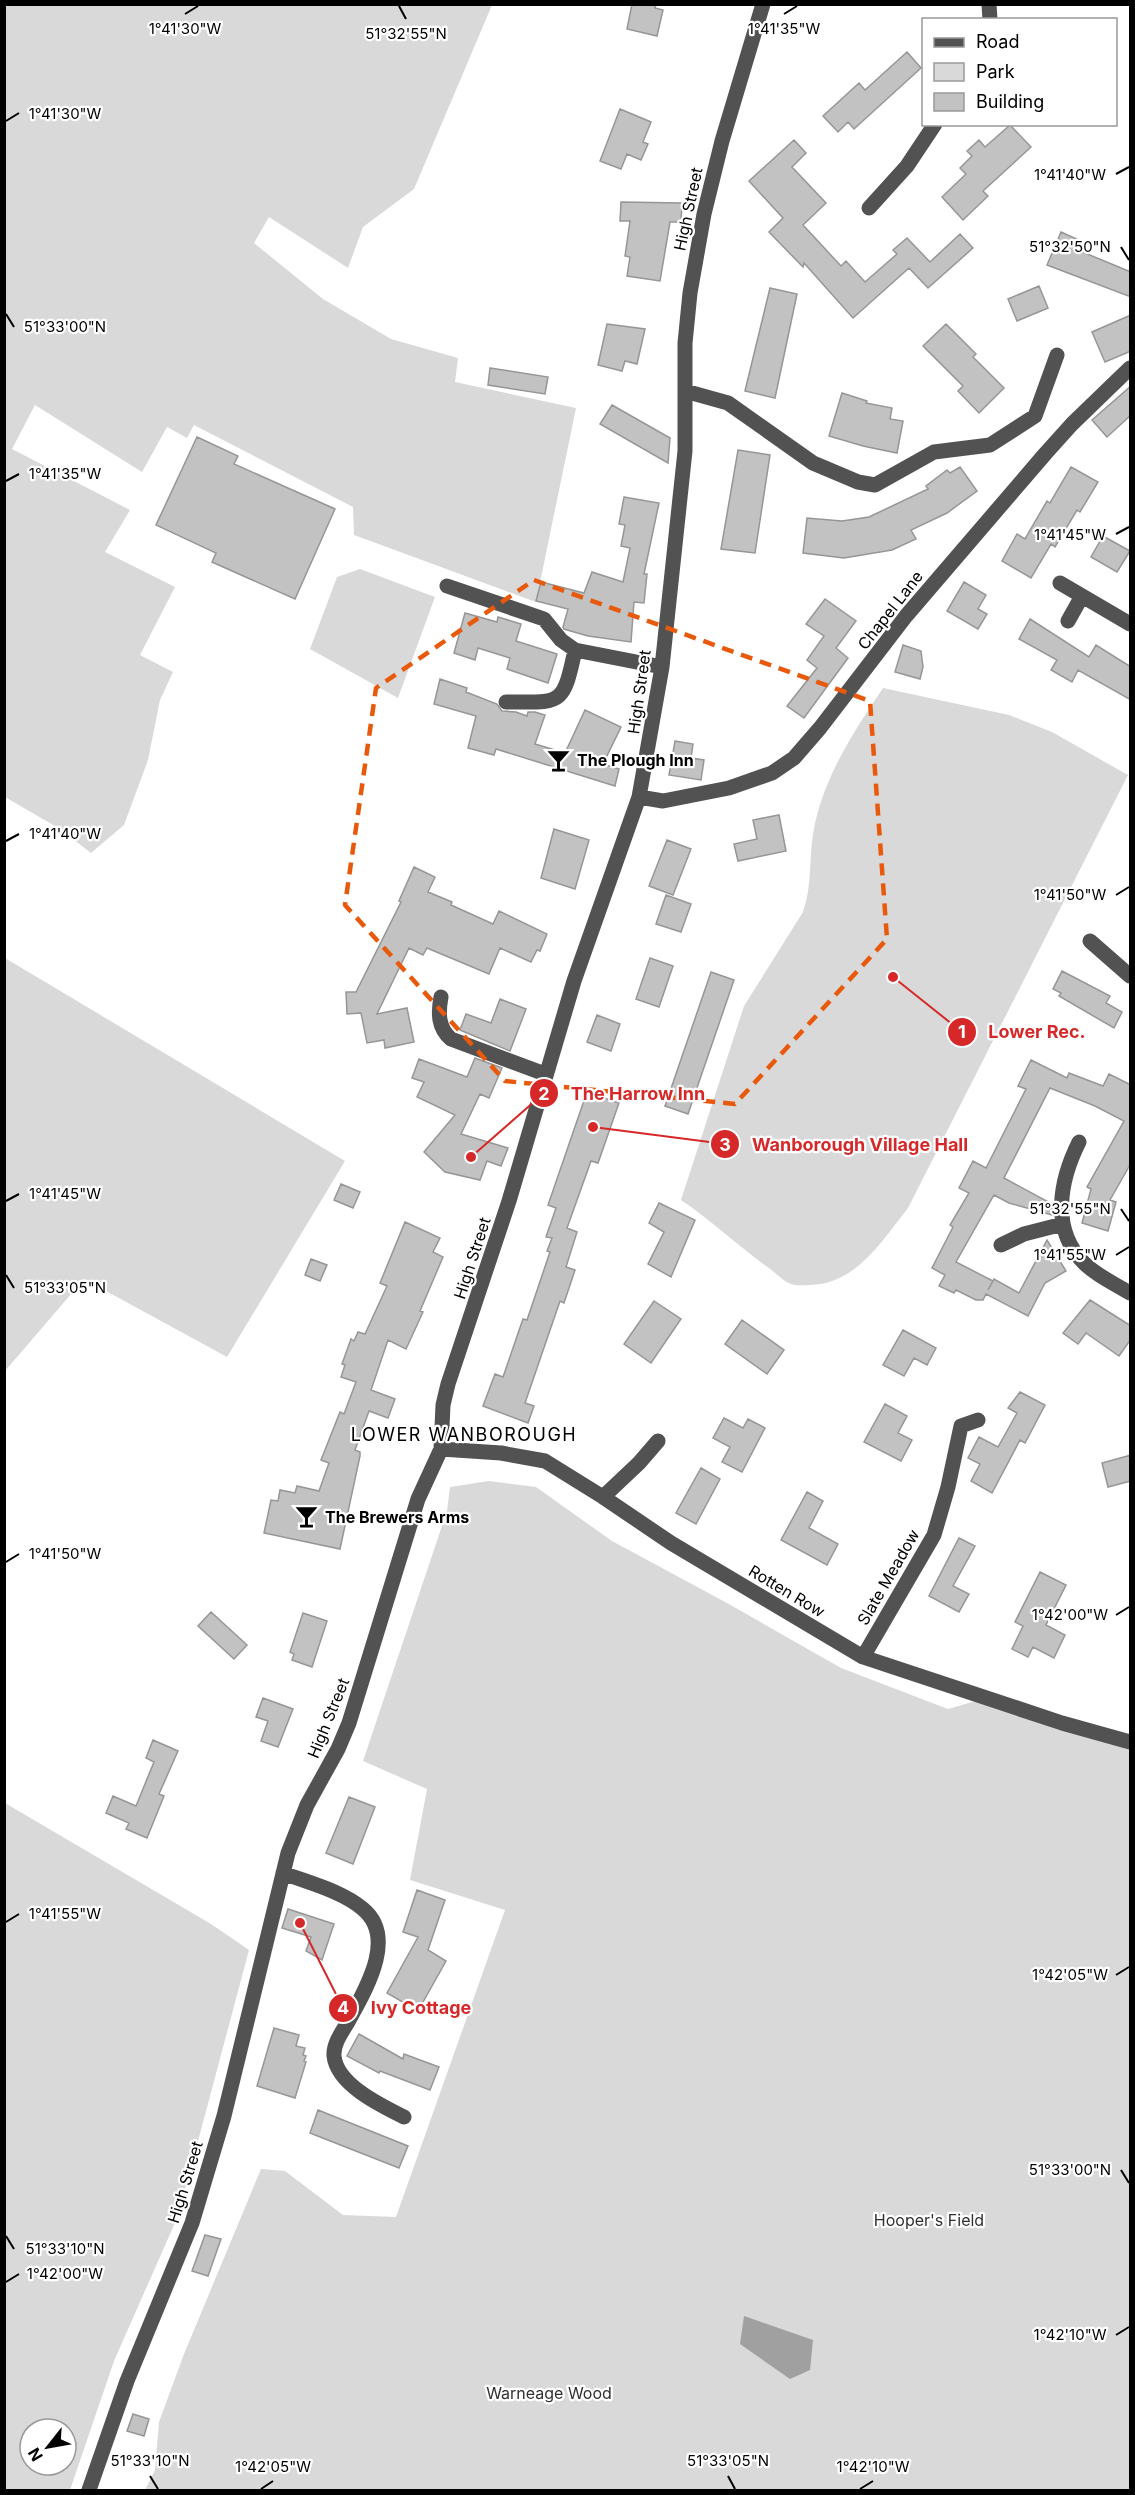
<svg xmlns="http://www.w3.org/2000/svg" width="1135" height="2495" font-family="Inter,sans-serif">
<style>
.green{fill:#d9d9d9;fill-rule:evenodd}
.water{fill:#a0a0a0}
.building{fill:#c2c2c2;stroke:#969696;stroke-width:1.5}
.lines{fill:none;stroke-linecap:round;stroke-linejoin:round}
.minor{stroke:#525252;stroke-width:15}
.marked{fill:none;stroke:#e8590c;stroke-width:4.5;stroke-dasharray:12 8;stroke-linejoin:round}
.ticks{fill:none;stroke:#000;stroke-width:2}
.labels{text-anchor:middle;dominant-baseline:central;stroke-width:4.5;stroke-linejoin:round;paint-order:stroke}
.street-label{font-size:16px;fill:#000;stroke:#fff}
.poi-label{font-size:16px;font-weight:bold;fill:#000;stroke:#fff;text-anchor:start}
.park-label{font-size:16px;fill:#303030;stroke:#fff}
.neighbourhood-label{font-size:18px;letter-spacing:1.5px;fill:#000;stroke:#fff}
.ticks-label{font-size:15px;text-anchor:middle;fill:#000;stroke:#fff;stroke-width:4.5;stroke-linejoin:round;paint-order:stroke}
.leader{fill:none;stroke:#d62828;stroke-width:2}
.callout-dot{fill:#d62828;stroke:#fff;stroke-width:2}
.mark-label{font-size:18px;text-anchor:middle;font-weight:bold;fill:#fff}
.callout-label{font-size:18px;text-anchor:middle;font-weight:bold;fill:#d62828;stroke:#fff;stroke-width:4.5;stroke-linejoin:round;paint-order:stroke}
</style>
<rect width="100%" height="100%" fill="#fff"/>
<!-- green -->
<path class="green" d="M 5,5 L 492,5 L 414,189 L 363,227 L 348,268 L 269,217 L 254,243 L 323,299 L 391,339 L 458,358 L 455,382 L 576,408 L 536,602 L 354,535 L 353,507 L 194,425 L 187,438 L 167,427 L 142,472 L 35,405 L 12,449 L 130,510 L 105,552 L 175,587 L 140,655 L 173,672 L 160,700 L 148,760 L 124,825 L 91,853 L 60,829 L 5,797 Z
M 360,569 L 435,597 L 398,698 L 310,649 L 337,577 Z
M 883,688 L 1009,715 L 1052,732 L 1128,775 L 908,1208 C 882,1241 856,1284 810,1285 C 804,1285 796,1286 791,1284 C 783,1281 776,1273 769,1268 C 738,1246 712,1221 681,1200 L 744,1006 L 803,912 C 812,886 809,861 813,834 C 822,779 853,733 883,688 Z
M 5,958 L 345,1161 L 227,1357 L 84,1279 L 5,1371 Z
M 489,1481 L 536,1487 L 612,1541 L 727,1603 L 841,1668 L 948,1709 L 986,1698 L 1130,1742 L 1130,2490 L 145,2490 L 155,2470 L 159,2422 L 184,2354 L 261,2169 L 285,2171 L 343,2215 L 396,2217 L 505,1910 L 410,1880 L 427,1789 L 363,1761 L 447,1511 L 450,1487 Z
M 5,1803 L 211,1924 L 249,1950 L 178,2216 L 114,2361 L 70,2490 L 5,2490 ZM 30,2429 L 66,2429 L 66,2465 L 30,2465 Z"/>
<!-- water -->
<path class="water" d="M 744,2316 L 813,2340 L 810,2370 L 790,2379 L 740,2344 Z"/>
<!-- building -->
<path class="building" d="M 632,4 L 656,4 L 655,8 L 663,10 L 657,36 L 627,29 Z
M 907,52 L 921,68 L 854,129 L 848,122 L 838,132 L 823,116 L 859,83 L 865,90 Z
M 620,109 L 651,122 L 643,142 L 648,144 L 641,160 L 627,154 L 621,169 L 600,161 Z
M 1010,125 L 1031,147 L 983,191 L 988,196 L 963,220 L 942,197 L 966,174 L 960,168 L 972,156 L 967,151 L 979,140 L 985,147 Z
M 794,140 L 806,153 L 792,167 L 826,203 L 803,225 L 841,266 L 846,261 L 865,282 L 897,254 L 893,250 L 907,238 L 930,262 L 960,234 L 973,248 L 928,288 L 909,268 L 853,318 L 804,263 L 803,267 L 769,232 L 783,218 L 749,181 Z
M 621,202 L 682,203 L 681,222 L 670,222 L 660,281 L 627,276 L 630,257 L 625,256 L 630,221 L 620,221 Z
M 1061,232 L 1083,242 L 1080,251 L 1131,272 L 1131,297 L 1047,265 Z
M 1039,286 L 1048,308 L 1017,321 L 1008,299 Z
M 770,288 L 797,294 L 775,398 L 745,391 Z
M 1131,315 L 1131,351 L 1105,362 L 1092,332 Z
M 607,324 L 645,329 L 637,364 L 625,361 L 622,371 L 598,365 Z
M 946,324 L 976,354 L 973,357 L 1004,388 L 979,413 L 958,391 L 963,386 L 923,346 Z
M 490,368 L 548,377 L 545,394 L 488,385 Z
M 1131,386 L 1131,415 L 1107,437 L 1092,420 Z
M 842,393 L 867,401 L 866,403 L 892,408 L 890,419 L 903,421 L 897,453 L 863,446 L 829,436 Z
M 612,405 L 670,438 L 668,463 L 600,424 Z
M 197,437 L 238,456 L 234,464 L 335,509 L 295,599 L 212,562 L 216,553 L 156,525 Z
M 738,450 L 770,455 L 755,553 L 721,549 Z
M 960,467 L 977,491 L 947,513 L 911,530 L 916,539 L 892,550 L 844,558 L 803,553 L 807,518 L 842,521 L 869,517 L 928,489 L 926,486 L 947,470 L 950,473 Z
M 1071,467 L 1098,482 L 1080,512 L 1077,510 L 1055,547 L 1051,544 L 1031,578 L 1002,561 L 1017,534 L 1025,539 L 1047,501 L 1050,503 Z
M 624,497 L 659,503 L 644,574 L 647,574 L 644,603 L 634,602 L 631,642 L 588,636 L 564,629 L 563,627 L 568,609 L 536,601 L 541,582 L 584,593 L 592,572 L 623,582 L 630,548 L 621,546 L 625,525 L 619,524 Z
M 1103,536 L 1130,551 L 1117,572 L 1091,557 Z
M 964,582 L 986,595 L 978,609 L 987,614 L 978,629 L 947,611 Z
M 825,599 L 856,621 L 836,648 L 848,658 L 804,718 L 787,706 L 817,668 L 807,660 L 824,636 L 806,624 Z
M 465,613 L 497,622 L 498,617 L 521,624 L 516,641 L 557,654 L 548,683 L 507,669 L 510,658 L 478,648 L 475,660 L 454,653 Z
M 1030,619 L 1089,657 L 1096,645 L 1131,667 L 1131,700 L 1078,670 L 1072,682 L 1051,670 L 1057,660 L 1019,639 Z
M 903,645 L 921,651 L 923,667 L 920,679 L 895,672 Z
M 440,679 L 467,688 L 466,692 L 497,704 L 502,711 L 516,712 L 527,716 L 528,712 L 535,712 L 545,715 L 535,744 L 565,753 L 585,710 L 621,727 L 603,764 L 619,769 L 615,786 L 496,749 L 494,755 L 468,748 L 476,716 L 434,704 Z
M 675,741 L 693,744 L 691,758 L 704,760 L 701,780 L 669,775 Z
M 779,815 L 786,851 L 738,861 L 734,844 L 757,839 L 753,820 Z
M 554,829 L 589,840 L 575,889 L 541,878 Z
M 667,840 L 691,849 L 673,895 L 649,886 Z
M 414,867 L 435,877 L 428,892 L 452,902 L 451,905 L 493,924 L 499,911 L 547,934 L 540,951 L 537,950 L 531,962 L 500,948 L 489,974 L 427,948 L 423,955 L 409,948 L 377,1014 L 407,1008 L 414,1042 L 385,1048 L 384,1040 L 367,1043 L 361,1013 L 347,1014 L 346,992 L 356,992 L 401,902 L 399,901 Z
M 666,895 L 691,904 L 681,932 L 656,924 Z
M 650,958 L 673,966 L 659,1007 L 636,999 Z
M 1062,971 L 1110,996 L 1106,1003 L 1122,1012 L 1114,1028 L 1059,996 L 1061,993 L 1053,989 Z
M 711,972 L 734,980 L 688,1114 L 665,1106 Z
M 500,999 L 526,1009 L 510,1051 L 460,1030 L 466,1014 L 491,1023 Z
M 597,1015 L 620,1024 L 611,1051 L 587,1042 Z
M 475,1058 L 502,1068 L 489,1098 L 480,1094 L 461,1134 L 508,1148 L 501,1166 L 487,1161 L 480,1180 L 445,1172 L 424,1152 L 455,1115 L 417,1097 L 424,1082 L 412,1078 L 419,1059 L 467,1077 Z
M 1031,1060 L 1067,1078 L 1069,1073 L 1103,1086 L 1109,1074 L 1131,1085 L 1131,1163 L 1110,1200 L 1116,1202 L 1108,1231 L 1082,1223 L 1091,1189 L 1087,1187 L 1124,1121 L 1095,1106 L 1050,1088 L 1004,1178 L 1052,1204 L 1052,1215 L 1009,1203 L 994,1195 L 956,1262 L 993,1281 L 988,1290 L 994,1279 L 1019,1293 L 1047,1240 L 1066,1271 L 1045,1283 L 1028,1316 L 986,1294 L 983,1300 L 976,1300 L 956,1290 L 954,1293 L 939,1286 L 945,1275 L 932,1268 L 953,1227 L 950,1225 L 969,1193 L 959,1188 L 973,1161 L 986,1168 L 1026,1089 L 1018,1086 Z
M 587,1092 L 619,1103 L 598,1163 L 591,1161 L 567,1228 L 577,1232 L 566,1267 L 575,1270 L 564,1303 L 560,1301 L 525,1403 L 534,1406 L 528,1423 L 483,1406 L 495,1374 L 503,1377 L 523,1319 L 527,1320 L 550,1252 L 547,1251 L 552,1238 L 546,1237 L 556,1208 L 548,1205 Z
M 341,1184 L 360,1192 L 353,1208 L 334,1200 Z
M 659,1203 L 695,1220 L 671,1277 L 648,1264 L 664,1232 L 649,1223 Z
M 405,1222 L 440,1238 L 433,1252 L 443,1257 L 420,1311 L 423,1312 L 406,1349 L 388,1340 L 371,1390 L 395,1399 L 388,1418 L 369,1411 L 355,1450 L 360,1452 L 360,1456 L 340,1549 L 264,1533 L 271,1500 L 278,1501 L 280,1490 L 295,1493 L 297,1486 L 319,1491 L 329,1463 L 321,1460 L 340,1412 L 344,1414 L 356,1382 L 341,1377 L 345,1365 L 342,1364 L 351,1339 L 354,1341 L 358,1332 L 365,1334 L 387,1286 L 380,1283 Z
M 311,1259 L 327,1265 L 320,1281 L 305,1275 Z
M 1090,1300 L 1131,1326 L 1131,1339 L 1119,1356 L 1086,1333 L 1078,1344 L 1063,1333 Z
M 654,1301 L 681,1319 L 651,1363 L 624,1344 Z
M 742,1320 L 784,1350 L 767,1374 L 725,1344 Z
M 903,1330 L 936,1348 L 927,1365 L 914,1358 L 904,1376 L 883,1365 Z
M 1020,1392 L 1045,1405 L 1025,1443 L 1020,1440 L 992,1493 L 971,1481 L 980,1464 L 968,1458 L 979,1437 L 998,1447 L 1017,1413 L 1008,1408 Z
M 885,1404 L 907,1416 L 898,1433 L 912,1440 L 901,1461 L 864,1442 Z
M 724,1418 L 743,1428 L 748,1419 L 765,1428 L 742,1472 L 722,1462 L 730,1447 L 713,1438 Z
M 1131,1455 L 1131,1481 L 1108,1487 L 1102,1463 Z
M 701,1468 L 720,1479 L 696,1524 L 676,1513 Z
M 807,1492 L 823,1501 L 809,1528 L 838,1544 L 827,1565 L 781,1540 Z
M 959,1538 L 975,1546 L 953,1586 L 969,1594 L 959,1612 L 929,1596 Z
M 1040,1572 L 1066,1585 L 1046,1625 L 1065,1635 L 1054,1658 L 1033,1647 L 1028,1657 L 1012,1649 L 1023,1626 L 1015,1622 Z
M 211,1612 L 247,1645 L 234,1659 L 198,1626 Z
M 303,1613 L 327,1621 L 312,1667 L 292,1660 L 294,1654 L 290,1652 Z
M 263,1698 L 293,1709 L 278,1747 L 261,1741 L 268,1721 L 256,1717 Z
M 153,1740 L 178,1751 L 159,1794 L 164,1796 L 147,1838 L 126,1829 L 129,1823 L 106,1813 L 113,1796 L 136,1806 L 154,1762 L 146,1758 Z
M 349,1797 L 375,1807 L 353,1864 L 326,1853 Z
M 417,1890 L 445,1900 L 428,1950 L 446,1961 L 418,2011 L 387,1993 L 418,1937 L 403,1932 Z
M 288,1909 L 334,1924 L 322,1960 L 306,1951 L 311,1937 L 282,1928 Z
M 274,2028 L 299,2035 L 296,2046 L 305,2048 L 303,2055 L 306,2056 L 304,2061 L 306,2062 L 295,2098 L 257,2086 Z
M 359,2034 L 403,2059 L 404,2054 L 439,2067 L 430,2090 L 380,2071 L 379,2073 L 347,2056 Z
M 318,2110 L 408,2146 L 399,2168 L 310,2133 Z
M 205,2235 L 221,2239 L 208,2276 L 192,2271 Z
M 133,2414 L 149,2419 L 144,2436 L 127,2431 Z"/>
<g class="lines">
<!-- minor -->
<path class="minor" d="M 989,4 L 990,20
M 869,208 L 907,166 L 935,124
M 685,391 L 728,403 L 813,463 L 858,482 L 875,485 L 934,452 L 990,445 L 1035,416 L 1057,355
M 1060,583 L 1130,624
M 447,586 L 544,619 L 561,640 L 575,650 L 662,667
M 1068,621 L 1082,596
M 506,702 C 561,702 563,707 575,650
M 639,797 L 663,801 L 729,788 L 772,773 L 794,758 L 820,728 L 906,616 L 1045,454 L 1072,424 L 1130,368
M 1090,941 L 1130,976
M 441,997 C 438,1013 438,1028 451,1039 L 545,1074
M 1079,1142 C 1060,1180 1050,1229 1084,1263 C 1097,1276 1115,1284 1130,1293
M 1001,1245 L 1024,1234 L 1063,1224
M 441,1449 L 501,1453 L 545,1461 L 603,1497 L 671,1543 L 863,1657 L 1062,1723 L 1130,1742
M 603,1497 L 639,1463 L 658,1441
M 863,1657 L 934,1535 L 948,1487 L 961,1426 L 978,1420
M 283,1873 C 309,1883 342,1891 363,1909 C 398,1938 364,1992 348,2022 C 342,2032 333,2044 334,2056 C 337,2085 382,2106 404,2117
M 89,2490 L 127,2381 L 192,2223 L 224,2116 L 288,1853 L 307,1805 L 338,1749 L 349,1723 L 418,1499 L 441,1449 L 443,1405 L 448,1384 L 509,1201 L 574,981 L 639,797 L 662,667 L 685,451 L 685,343 L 690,293 L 704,214 L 722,141 L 763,4"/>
</g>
<!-- marked area -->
<path class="marked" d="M 534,580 L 870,701 L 887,939 L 735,1104 L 505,1081 L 345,905 L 376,688 Z"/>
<!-- ticks -->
<path class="ticks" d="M 399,6 L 406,19M 185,14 L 198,6M 784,14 L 797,6M 6,121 L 19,113M 1116,174 L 1129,167M 1121,247 L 1129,260M 6,314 L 14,327M 6,481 L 19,474M 1116,534 L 1129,527M 6,841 L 19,834M 1116,895 L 1129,887M 6,1201 L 19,1194M 1121,1209 L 1129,1221M 1116,1255 L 1129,1247M 6,1275 L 14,1288M 6,1562 L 19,1554M 1116,1615 L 1129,1607M 6,1922 L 19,1914M 1116,1975 L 1129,1967M 1121,2170 L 1129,2183M 6,2236 L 14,2249M 6,2282 L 19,2274M 1116,2335 L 1129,2327M 150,2476 L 158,2489M 728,2476 L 735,2489M 261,2489 L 273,2481M 860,2489 L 873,2481"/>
<!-- icons -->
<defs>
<symbol id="bar-bare" viewBox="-9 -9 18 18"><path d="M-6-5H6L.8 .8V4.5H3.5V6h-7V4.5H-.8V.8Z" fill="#000" stroke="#fff" stroke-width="2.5" paint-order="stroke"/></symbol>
</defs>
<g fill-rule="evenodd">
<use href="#bar-bare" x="542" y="744" width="33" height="33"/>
<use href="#bar-bare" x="290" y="1500" width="33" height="33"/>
</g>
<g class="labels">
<!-- street labels -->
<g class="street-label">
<text transform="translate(688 209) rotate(-78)">High Street</text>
<text transform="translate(890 610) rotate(-52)">Chapel Lane</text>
<text transform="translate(639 692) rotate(-82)">High Street</text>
<text transform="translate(472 1258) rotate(-72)">High Street</text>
<text transform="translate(888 1577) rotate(-60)">Slate Meadow</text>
<text transform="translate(787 1591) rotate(31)">Rotten Row</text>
<text transform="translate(328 1718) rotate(-68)">High Street</text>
<text transform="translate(185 2182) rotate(-73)">High Street</text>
</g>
<!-- poi labels -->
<g class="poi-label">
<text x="577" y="760">The Plough Inn</text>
<text x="325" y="1517">The Brewers Arms</text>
</g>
<!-- park labels -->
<g class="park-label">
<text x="929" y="2220">Hooper's Field</text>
<text x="549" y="2393">Warneage Wood</text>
</g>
<!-- neighbourhood labels -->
<g class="neighbourhood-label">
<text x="464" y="1434">LOWER WANBOROUGH</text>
</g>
</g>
<g class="ticks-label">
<text x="185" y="34">1°41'30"W</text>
<text x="784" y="34">1°41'35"W</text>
<text x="406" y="39">51°32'55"N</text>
<text x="65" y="119">1°41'30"W</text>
<text x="1070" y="180">1°41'40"W</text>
<text x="1070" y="252">51°32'50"N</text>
<text x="65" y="332">51°33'00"N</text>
<text x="65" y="479">1°41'35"W</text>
<text x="1070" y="540">1°41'45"W</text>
<text x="65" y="839">1°41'40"W</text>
<text x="1070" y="900">1°41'50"W</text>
<text x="65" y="1199">1°41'45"W</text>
<text x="1070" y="1214">51°32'55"N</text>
<text x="1070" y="1260">1°41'55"W</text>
<text x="65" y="1293">51°33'05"N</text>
<text x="65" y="1559">1°41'50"W</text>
<text x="1070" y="1620">1°42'00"W</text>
<text x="65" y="1919">1°41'55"W</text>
<text x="1070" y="1980">1°42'05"W</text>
<text x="1070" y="2175">51°33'00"N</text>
<text x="65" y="2254">51°33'10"N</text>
<text x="65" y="2279">1°42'00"W</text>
<text x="1070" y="2340">1°42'10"W</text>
<text x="150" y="2466">51°33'10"N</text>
<text x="728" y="2466">51°33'05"N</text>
<text x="273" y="2472">1°42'05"W</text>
<text x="873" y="2472">1°42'10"W</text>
</g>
<!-- callouts -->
<path class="leader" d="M893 977L962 1032M471 1157L544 1093M593 1127L725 1144M300 1923L343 2008"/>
<g class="callout-dot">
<circle cx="893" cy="977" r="6"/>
<circle cx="471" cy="1157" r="6"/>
<circle cx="593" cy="1127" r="6"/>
<circle cx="300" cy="1923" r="6"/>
<circle cx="962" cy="1032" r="15"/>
<circle cx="544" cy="1093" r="15"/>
<circle cx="725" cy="1144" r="15"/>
<circle cx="343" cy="2008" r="15"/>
</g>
<g class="mark-label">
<text x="962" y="1038">1</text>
<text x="544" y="1100">2</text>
<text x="725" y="1151">3</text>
<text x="343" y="2014">4</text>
</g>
<g class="callout-label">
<text x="1037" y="1038">Lower Rec.</text>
<text x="638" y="1100">The Harrow Inn</text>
<text x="860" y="1151">Wanborough Village Hall</text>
<text x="421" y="2014">Ivy Cottage</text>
</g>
<!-- border -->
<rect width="1135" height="2495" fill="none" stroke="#000000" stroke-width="12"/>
<!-- legend -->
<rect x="922" y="18" width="195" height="108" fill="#ffffff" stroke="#999999" stroke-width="1.5"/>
<rect x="934" y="38" width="30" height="9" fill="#525252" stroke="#999999" stroke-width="1.5"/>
<text x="976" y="48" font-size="18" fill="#000000">Road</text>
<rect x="934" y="63" width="30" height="18" fill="#d9d9d9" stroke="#999999" stroke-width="1.5"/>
<text x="976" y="78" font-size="18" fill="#000000">Park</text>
<rect x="934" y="93" width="30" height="18" fill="#c2c2c2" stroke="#999999" stroke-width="1.5"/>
<text x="976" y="108" font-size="18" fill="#000000">Building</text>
<!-- north arrow -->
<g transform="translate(48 2447) rotate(239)"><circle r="28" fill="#ffffff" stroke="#999999" stroke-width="1.5"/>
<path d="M0-4.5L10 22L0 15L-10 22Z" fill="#000000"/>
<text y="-9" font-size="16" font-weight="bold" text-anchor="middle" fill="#000000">N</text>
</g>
</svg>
